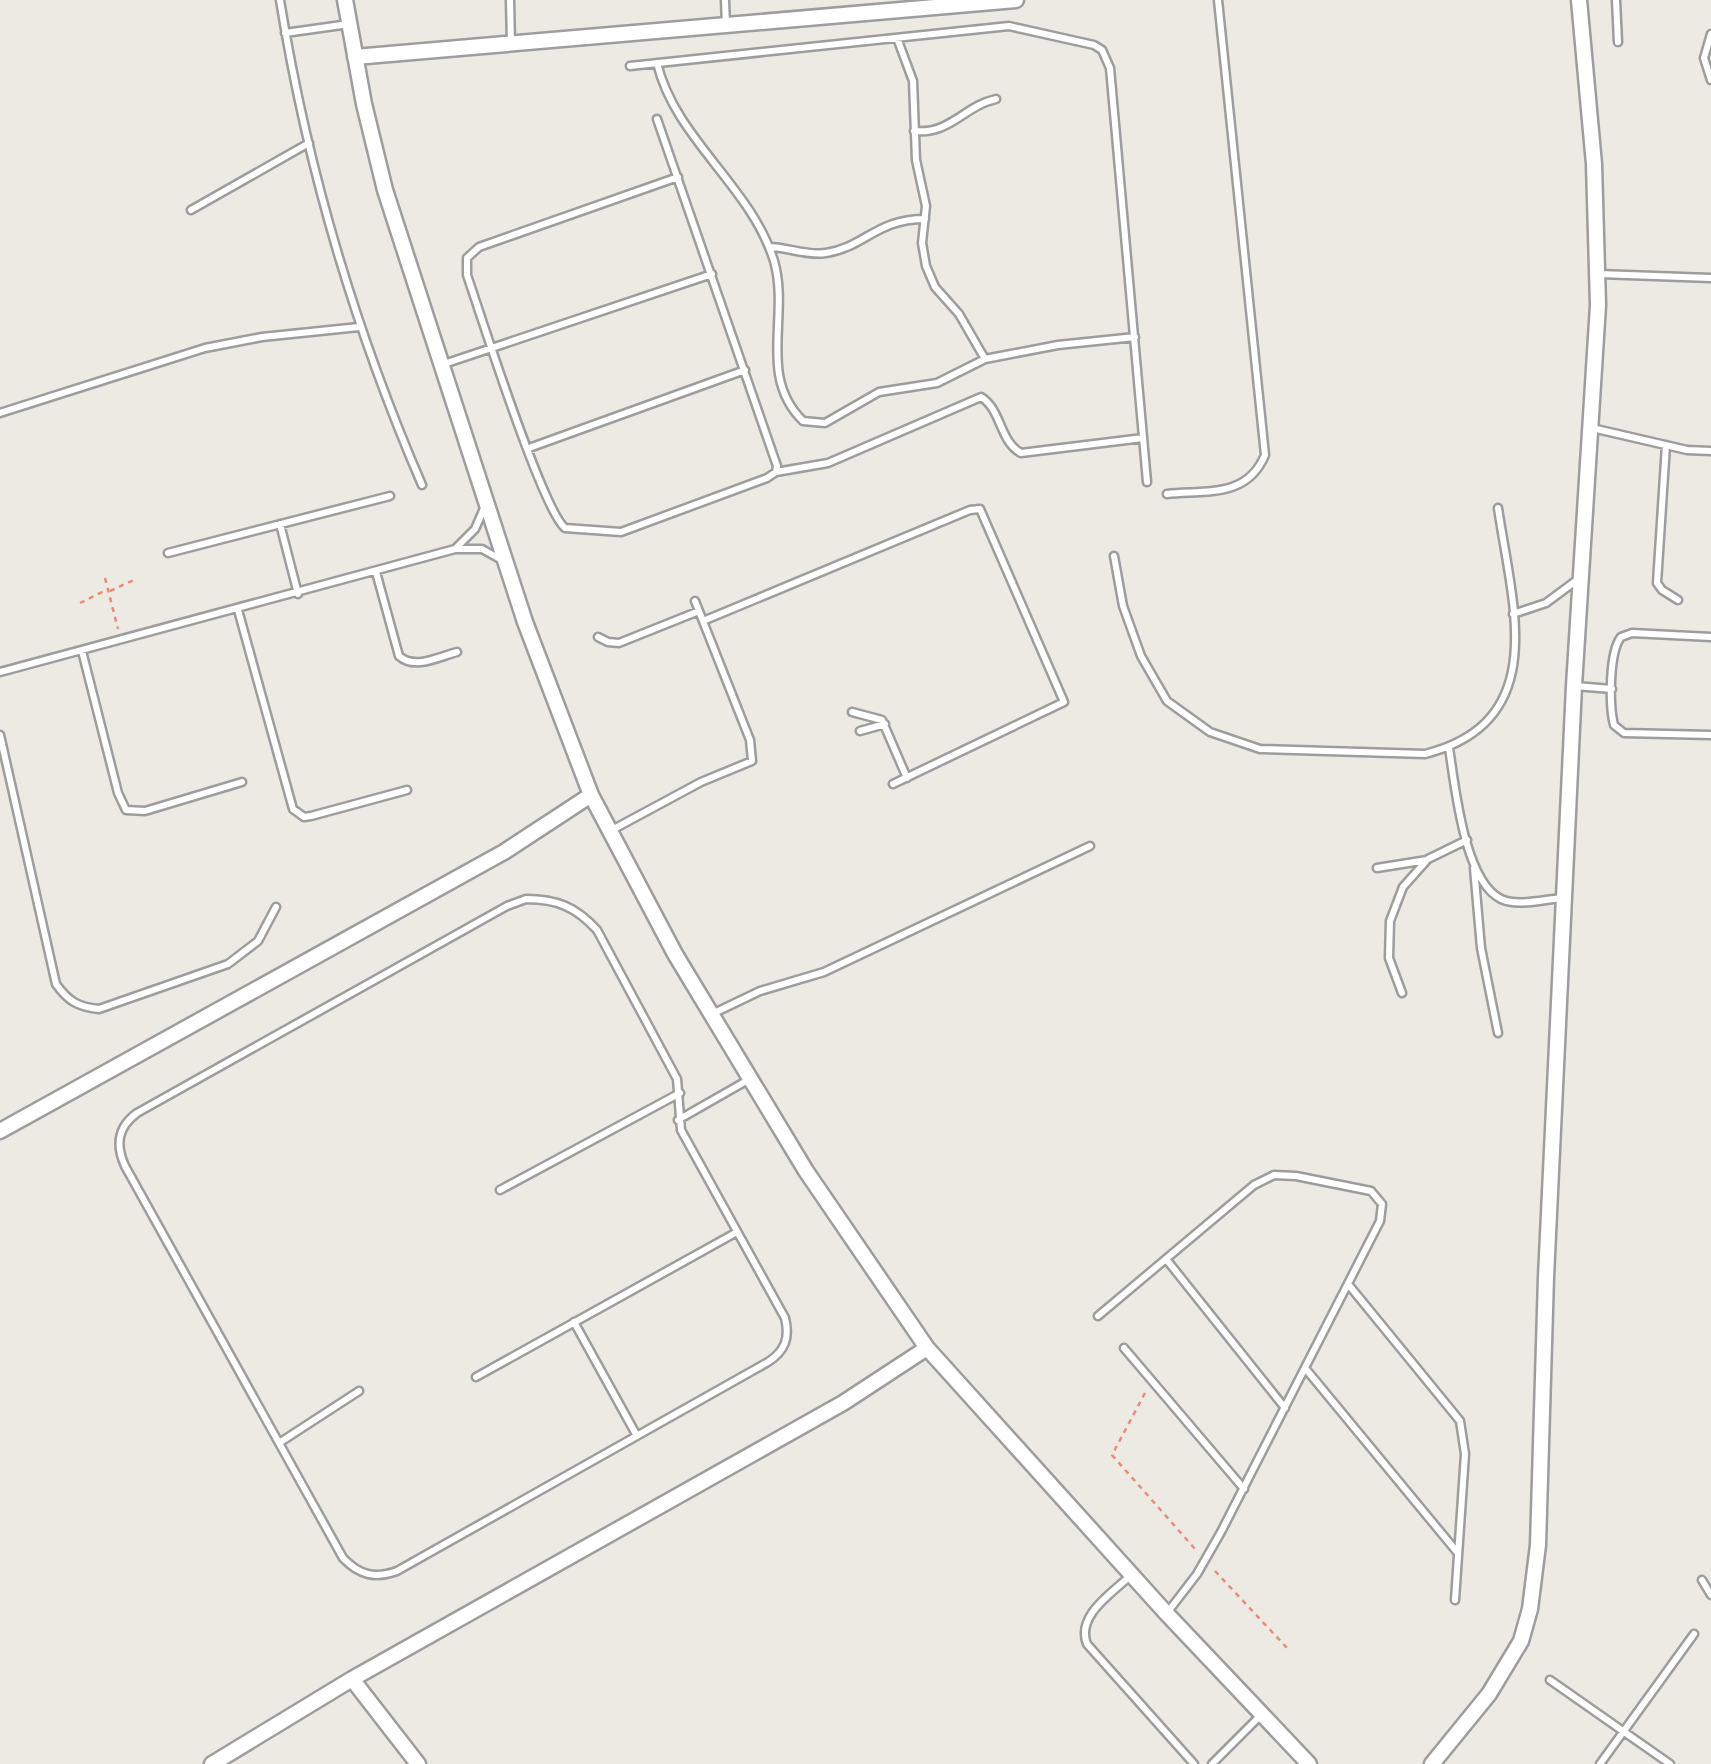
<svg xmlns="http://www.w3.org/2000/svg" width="1711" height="1764" font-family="'IBM Plex Sans',sans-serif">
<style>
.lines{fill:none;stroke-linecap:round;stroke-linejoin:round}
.service-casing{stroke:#9d9d9d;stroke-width:11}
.minor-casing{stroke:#9d9d9d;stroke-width:19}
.path{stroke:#e88b77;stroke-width:2.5;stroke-dasharray:5 5;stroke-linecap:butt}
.service{stroke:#fff;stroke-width:6}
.minor{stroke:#fff;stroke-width:14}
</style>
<rect width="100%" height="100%" fill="#eceae3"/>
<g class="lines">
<defs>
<path id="service" d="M 280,0 C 307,167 355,330 422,485
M 510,0 L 511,44
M 725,0 L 726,25
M 1616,0 L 1618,42
M 285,33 L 349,24
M 1711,34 L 1704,58 L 1711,80
M 897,38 L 913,81 L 916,160 L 926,206 L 922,243 L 926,266 L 935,287 L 959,314 L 985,359
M 657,63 C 675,139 751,186 774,261 C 790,316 757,376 803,421 L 825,423 L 879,392 L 937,383 L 985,359 L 1058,345 L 1135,337
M 630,66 L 1009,26 L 1094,45 L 1102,50 L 1110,68 L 1147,482
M 657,119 L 777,466 L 776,472 L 767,478 L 621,532 L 565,528 C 542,509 481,316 467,275 L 467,258 L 479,247 L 678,177
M 914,131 C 950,135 964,106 996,99
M 191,210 L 309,143
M 769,247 C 788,247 806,256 826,253 C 865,247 876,219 925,219
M 1599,274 L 1711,278
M 441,365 L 712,274
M 0,413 L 205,348 L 262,337 L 359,327
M 1592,428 L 1687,450 L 1711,451
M 1666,445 L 1657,583 L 1662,590 L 1678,600
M 529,448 L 745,370
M 776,472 L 828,463 L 981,397 C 1002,410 999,441 1021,453 L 1143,438
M 1167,494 C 1207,490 1247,498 1265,455 L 1218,0
M 280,524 L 298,594
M 456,548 L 475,529 L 485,506
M 168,553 L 390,496
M 1114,556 L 1123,606 L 1141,656 L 1167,701 L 1210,732 L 1260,749 L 1425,754 C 1552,722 1512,604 1498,508
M 376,572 L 399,656 C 415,670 438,657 457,652
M 238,610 L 293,809 L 304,817 L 311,816 L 407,790
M 1513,614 L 1546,603 L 1577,580
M 703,621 L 970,510 L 980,509 L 1064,702 L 893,784
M 598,637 L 608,642 L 619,643 L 699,611
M 1711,637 L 1632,633 L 1621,637 C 1609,652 1609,705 1614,725 L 1624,733 L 1711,735
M 82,651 L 118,793 L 126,810 L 145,811 L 242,782
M 0,672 L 455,549 L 482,549 L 500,559
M 1575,686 L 1612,689
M 852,712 L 882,720 L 907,778
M 860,731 L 885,724
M 0,735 L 56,984 C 68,1001 78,1007 99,1009 L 228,964 L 258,941 L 276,907
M 1449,748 C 1455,786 1464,881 1501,899 C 1518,907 1545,899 1563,898
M 610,831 L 701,782 L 752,761 L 750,740 L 695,601
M 1377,868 L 1427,860
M 1474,868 L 1481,948 L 1498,1033
M 526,899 C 557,899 576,907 597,930 L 677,1079 L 681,1130 L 785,1318 C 790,1338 785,1351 768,1362 L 397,1571 C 375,1579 359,1575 343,1558 L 125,1166 C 115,1144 118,1127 137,1113 L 507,906 Z
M 1402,993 L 1389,958 L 1390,921 L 1403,887 L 1428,859 L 1467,840
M 710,1015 L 760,991 L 824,972 L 1090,846
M 678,1120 L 748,1080
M 500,1190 L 680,1093
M 1166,1259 L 1285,1408
M 1348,1284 L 1460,1421 L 1465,1454 L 1455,1600
M 1098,1316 L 1254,1185 L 1274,1175 L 1296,1176 L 1371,1191 L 1382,1204 L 1380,1221 L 1221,1532 L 1197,1574 L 1167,1613
M 574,1322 L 637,1436
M 1124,1348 L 1244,1489
M 1305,1368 L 1457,1552
M 476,1377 L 737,1232
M 279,1443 L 359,1391
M 1130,1576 C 1111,1594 1076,1616 1087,1644 L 1194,1764
M 1702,1580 L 1711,1595
M 1550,1680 L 1670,1764
M 1212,1764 L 1261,1715
M 1600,1764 L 1694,1634"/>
<path id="minor" d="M 345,0 L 364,104 L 385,190 L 525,622 L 591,795 L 675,954 L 806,1171 L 927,1348 L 1167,1614 L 1309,1764
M 355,57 L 1016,0
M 0,1131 L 504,852 L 591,795
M 352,1679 L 418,1764
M 212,1764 L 352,1679 L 843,1403 L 927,1348
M 1432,1764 L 1489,1694 L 1521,1641 L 1530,1609 L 1538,1545 L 1546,1277 L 1574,686 L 1598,305 L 1594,164 L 1579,0"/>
</defs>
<!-- service casing -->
<use href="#service" class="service-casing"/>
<!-- minor casing -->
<use href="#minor" class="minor-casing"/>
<!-- path -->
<path class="path" d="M 105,578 L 118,629
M 110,591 L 136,579
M 80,603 L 106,590
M 1145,1393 L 1112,1455 L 1196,1550
M 1215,1571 L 1289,1650"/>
<!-- service -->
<use href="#service" class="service"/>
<!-- minor -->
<use href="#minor" class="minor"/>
</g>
</svg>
